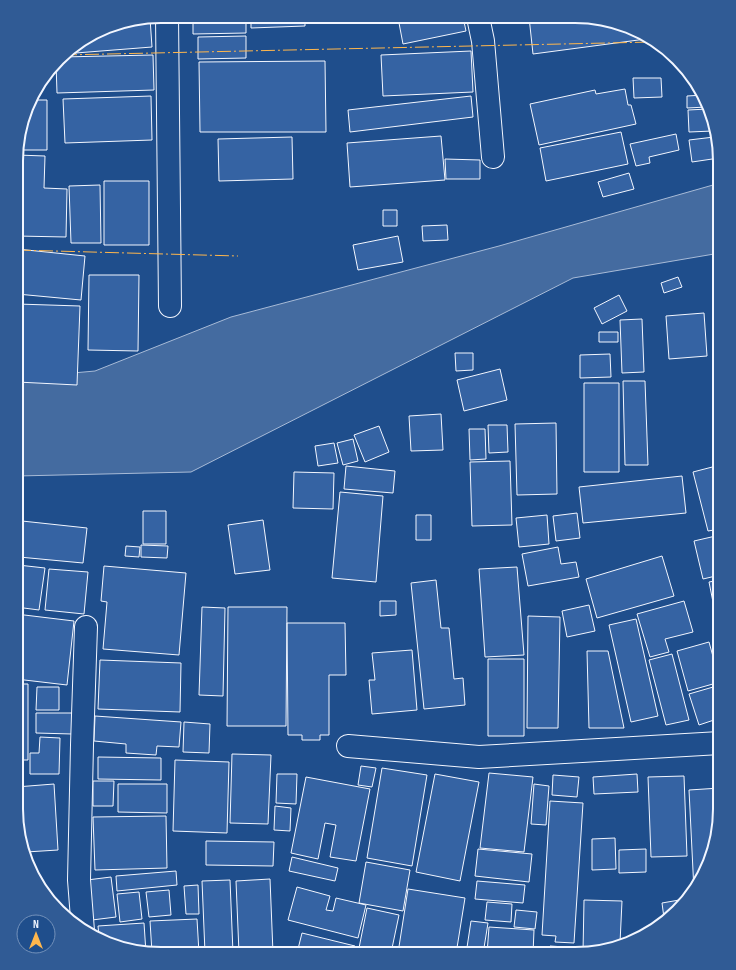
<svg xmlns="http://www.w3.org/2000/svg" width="736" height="970" font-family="'Sofia Sans Condensed',sans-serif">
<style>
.water{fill:#446ba0;stroke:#a8bbd7}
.building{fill:#3563a3;stroke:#f2f6ff}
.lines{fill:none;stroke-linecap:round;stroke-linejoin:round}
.minor-casing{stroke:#f2f6ff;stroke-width:24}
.minor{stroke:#1f4e8c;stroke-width:22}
.power{stroke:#ffb74d;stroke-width:1;stroke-dasharray:14 3 2 3;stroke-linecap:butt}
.rim{fill:none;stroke:#f2f6ff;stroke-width:2}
</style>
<rect width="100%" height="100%" fill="#1f4e8c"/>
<!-- water -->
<path class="water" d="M 720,183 L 720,253 L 573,278 L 191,472 L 17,476 L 17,378 L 95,371 L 231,317 L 499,246 Z"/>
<!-- building -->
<path class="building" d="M 193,16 L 246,16 L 246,33 L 193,34 Z
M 251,16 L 305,16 L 305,26 L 251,28 Z
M 428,17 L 463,17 L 466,31 L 403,44 L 399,23 Z
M 529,17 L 594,17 L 646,39 L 533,54 Z
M 150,18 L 152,47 L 63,54 L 66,52 L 114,24 Z
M 246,36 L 246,58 L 198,59 L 198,37 Z
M 471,51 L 473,92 L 383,96 L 381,55 Z
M 153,55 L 154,90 L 57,93 L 56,63 L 61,57 Z
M 325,61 L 326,132 L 200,132 L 199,62 Z
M 633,78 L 661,78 L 662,97 L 634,98 Z
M 625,89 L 628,105 L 631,105 L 636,124 L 539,145 L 530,104 L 595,90 L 596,94 Z
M 704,95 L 707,107 L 687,108 L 687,96 Z
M 151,96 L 152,140 L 65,143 L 63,99 Z
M 471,96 L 473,117 L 350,132 L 348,110 Z
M 31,100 L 47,100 L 47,150 L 17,150 L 17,142 Z
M 708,109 L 713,131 L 689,132 L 688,110 Z
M 621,132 L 628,164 L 546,181 L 540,148 Z
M 676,134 L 679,150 L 649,157 L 650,163 L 636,166 L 630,144 Z
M 441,136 L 445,180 L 350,187 L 347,143 Z
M 292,137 L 293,179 L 219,181 L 218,139 Z
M 714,137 L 719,158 L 692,162 L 689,140 Z
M 17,155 L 45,156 L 44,188 L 67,189 L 66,237 L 17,236 Z
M 445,159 L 480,160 L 480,179 L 446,179 Z
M 629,173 L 634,189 L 603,197 L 598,182 Z
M 104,181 L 149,181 L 149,245 L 104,245 Z
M 100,185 L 101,243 L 71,243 L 69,186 Z
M 383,210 L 397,210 L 397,226 L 383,226 Z
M 447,225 L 448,240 L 423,241 L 422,226 Z
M 398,236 L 403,262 L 358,270 L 353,245 Z
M 17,249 L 85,256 L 81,300 L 17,294 Z
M 89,275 L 139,275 L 138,351 L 88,350 Z
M 678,277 L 682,287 L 664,293 L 661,283 Z
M 619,295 L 627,311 L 602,324 L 594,308 Z
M 17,304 L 80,306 L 77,385 L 17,382 Z
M 704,313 L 707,356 L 669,359 L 666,316 Z
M 642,319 L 644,372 L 622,373 L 620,320 Z
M 599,332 L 618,332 L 618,342 L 599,342 Z
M 455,353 L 473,353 L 473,370 L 456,371 Z
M 610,354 L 611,377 L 580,378 L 580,355 Z
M 500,369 L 507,400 L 464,411 L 457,380 Z
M 623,381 L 645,381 L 648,465 L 625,465 Z
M 584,383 L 619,383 L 619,472 L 584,472 Z
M 441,414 L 443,450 L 411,451 L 409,416 Z
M 556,423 L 557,494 L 517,495 L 515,424 Z
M 488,425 L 507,425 L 508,452 L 489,453 Z
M 379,426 L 389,452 L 365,462 L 354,435 Z
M 469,429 L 485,429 L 486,459 L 470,460 Z
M 353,439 L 358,461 L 343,465 L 337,443 Z
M 334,443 L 338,463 L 318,466 L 315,446 Z
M 510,461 L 512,525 L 472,526 L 470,462 Z
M 720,465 L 720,529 L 708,531 L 693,472 Z
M 346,466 L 395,471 L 393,493 L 344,489 Z
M 294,472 L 334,473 L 333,509 L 293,508 Z
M 682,476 L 686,513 L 583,523 L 579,487 Z
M 340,492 L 383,496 L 376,582 L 332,578 Z
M 143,511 L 166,511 L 166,544 L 143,544 Z
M 577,513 L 580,538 L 556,541 L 553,516 Z
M 416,515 L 431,515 L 431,540 L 416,540 Z
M 547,515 L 549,544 L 519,547 L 516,518 Z
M 263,520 L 270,570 L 235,574 L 228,525 Z
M 22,521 L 87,528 L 83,563 L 19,557 Z
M 720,535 L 720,575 L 703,579 L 694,541 Z
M 141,545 L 168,546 L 167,558 L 141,557 Z
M 126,546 L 140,547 L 139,557 L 125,556 Z
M 558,547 L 561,564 L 576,562 L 579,577 L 528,586 L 522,554 Z
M 662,556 L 674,596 L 597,618 L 586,579 Z
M 18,565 L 45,568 L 39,610 L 16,607 L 16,579 Z
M 104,566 L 186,573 L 179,655 L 103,649 L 107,602 L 101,601 Z
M 517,567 L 524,655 L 485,657 L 479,569 Z
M 49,569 L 88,572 L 84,614 L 45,610 Z
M 436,580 L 441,628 L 449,628 L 454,679 L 463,678 L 465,705 L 424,709 L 411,583 Z
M 720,580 L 720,626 L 718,627 L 709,582 Z
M 380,601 L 396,601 L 396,615 L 380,616 Z
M 684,601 L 693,632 L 665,639 L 669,652 L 650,657 L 637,614 Z
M 589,605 L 595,631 L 567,637 L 562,611 Z
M 202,607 L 225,608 L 223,696 L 199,695 Z
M 228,607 L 287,607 L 286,726 L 227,726 Z
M 16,614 L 74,621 L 67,685 L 16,679 Z
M 528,616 L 560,617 L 558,728 L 527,728 Z
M 636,619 L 658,716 L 631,722 L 609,625 Z
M 287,623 L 345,623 L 346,675 L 329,675 L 329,735 L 320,735 L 320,740 L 302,740 L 302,735 L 288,735 Z
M 709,642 L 720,682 L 688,691 L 677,651 Z
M 412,650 L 417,710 L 372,714 L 369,680 L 375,680 L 372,653 Z
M 587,651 L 608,651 L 624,728 L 589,728 Z
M 672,654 L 689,720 L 666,725 L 649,660 Z
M 488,659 L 524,659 L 524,736 L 488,736 Z
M 100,660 L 181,663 L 180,712 L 98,709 Z
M 16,684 L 28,684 L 28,760 L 19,760 L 19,773 L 16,773 Z
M 720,685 L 720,718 L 699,725 L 689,694 Z
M 37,687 L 59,687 L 59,710 L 36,710 Z
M 36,713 L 72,713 L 72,734 L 36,733 Z
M 95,716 L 181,722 L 179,747 L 157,746 L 156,755 L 126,753 L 126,744 L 94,741 Z
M 184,722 L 210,724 L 209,753 L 183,752 Z
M 40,737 L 60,738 L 59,774 L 30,774 L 30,753 L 39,753 Z
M 232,754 L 271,755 L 268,824 L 230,823 Z
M 98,757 L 161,758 L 161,780 L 98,779 Z
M 175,760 L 229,762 L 227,833 L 173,831 Z
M 361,766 L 376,768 L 372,787 L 358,785 Z
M 382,768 L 427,775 L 412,866 L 367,858 Z
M 489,773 L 533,777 L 524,852 L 480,848 Z
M 277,774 L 297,774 L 296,804 L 276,803 Z
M 435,774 L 479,782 L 460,881 L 416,872 Z
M 637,774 L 638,792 L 594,794 L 593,777 Z
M 553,775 L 579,777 L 577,797 L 552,795 Z
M 684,776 L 687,856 L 651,857 L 648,777 Z
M 306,777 L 370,789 L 356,861 L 330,857 L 336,825 L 325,823 L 318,859 L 291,853 Z
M 93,781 L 114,781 L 113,806 L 93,806 Z
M 54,784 L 58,850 L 26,852 L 16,809 L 16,787 Z
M 118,784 L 167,784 L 167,813 L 118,812 Z
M 534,784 L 549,786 L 546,825 L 531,824 Z
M 720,788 L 720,819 L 694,891 L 689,790 Z
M 550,801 L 583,803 L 574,943 L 555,942 L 556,936 L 542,935 Z
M 275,806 L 291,808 L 290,831 L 274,830 Z
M 166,816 L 167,868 L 95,870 L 93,817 Z
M 615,838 L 616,869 L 592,870 L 592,839 Z
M 206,841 L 274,842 L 273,866 L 206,865 Z
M 478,849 L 532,854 L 529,882 L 475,876 Z
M 646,849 L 646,872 L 619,873 L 619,850 Z
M 292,857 L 338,868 L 335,881 L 289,871 Z
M 366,862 L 410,870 L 403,911 L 359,903 Z
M 176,871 L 177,885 L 117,891 L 116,876 Z
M 111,877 L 116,917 L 92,920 L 87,880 Z
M 270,879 L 273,953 L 239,953 L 236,881 Z
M 230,880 L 233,953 L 205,953 L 202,881 Z
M 477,881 L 525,885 L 523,903 L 475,899 Z
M 198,885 L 199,914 L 186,914 L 184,886 Z
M 297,887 L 330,896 L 326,910 L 333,911 L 336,898 L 366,905 L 358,938 L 288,920 Z
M 408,889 L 465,898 L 456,954 L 398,953 Z
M 169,890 L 171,915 L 149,917 L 146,892 Z
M 139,892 L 142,919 L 120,922 L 117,894 Z
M 685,899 L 664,918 L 662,903 Z
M 584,900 L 622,901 L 620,943 L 583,952 Z
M 487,902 L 512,904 L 511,922 L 485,920 Z
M 367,908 L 399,915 L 391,953 L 358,953 Z
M 516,910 L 537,912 L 535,929 L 514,927 Z
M 197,919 L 199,953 L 152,953 L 150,921 Z
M 471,921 L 488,923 L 483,954 L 466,954 Z
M 144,923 L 146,953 L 142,953 L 99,936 L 98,926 Z
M 489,927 L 534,930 L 533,954 L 487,954 Z
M 302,933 L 355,946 L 354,953 L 297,953 Z
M 639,939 L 621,943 L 621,940 Z
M 550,946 L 580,948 L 580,953 L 575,954 L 549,954 Z"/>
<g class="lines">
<defs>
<path id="minor" d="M 167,16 L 170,306
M 478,17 L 483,41 L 493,157
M 348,746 L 479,757 L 720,743
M 83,931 L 79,880 L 82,745 L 86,627"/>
</defs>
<!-- minor casing -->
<use href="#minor" class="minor-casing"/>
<!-- minor -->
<use href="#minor" class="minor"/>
<!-- power -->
<path class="power" d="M 63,55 L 653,42
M 17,250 L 238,256"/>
</g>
<!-- crop -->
<path d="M0 0H736V970H0ZM161 23H575A138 138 0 0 1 713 161V809A138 138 0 0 1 575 947H161A138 138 0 0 1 23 809V161A138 138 0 0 1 161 23Z" fill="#305b95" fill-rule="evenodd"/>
<path class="rim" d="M161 23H575A138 138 0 0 1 713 161V809A138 138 0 0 1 575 947H161A138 138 0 0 1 23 809V161A138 138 0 0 1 161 23Z"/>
<!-- north arrow -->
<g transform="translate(36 934)"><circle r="19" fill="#1f4e8c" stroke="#7391ba"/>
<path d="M0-3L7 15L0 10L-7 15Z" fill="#ffb74d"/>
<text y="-6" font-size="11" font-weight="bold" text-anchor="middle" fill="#f2f6ff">N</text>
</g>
</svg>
